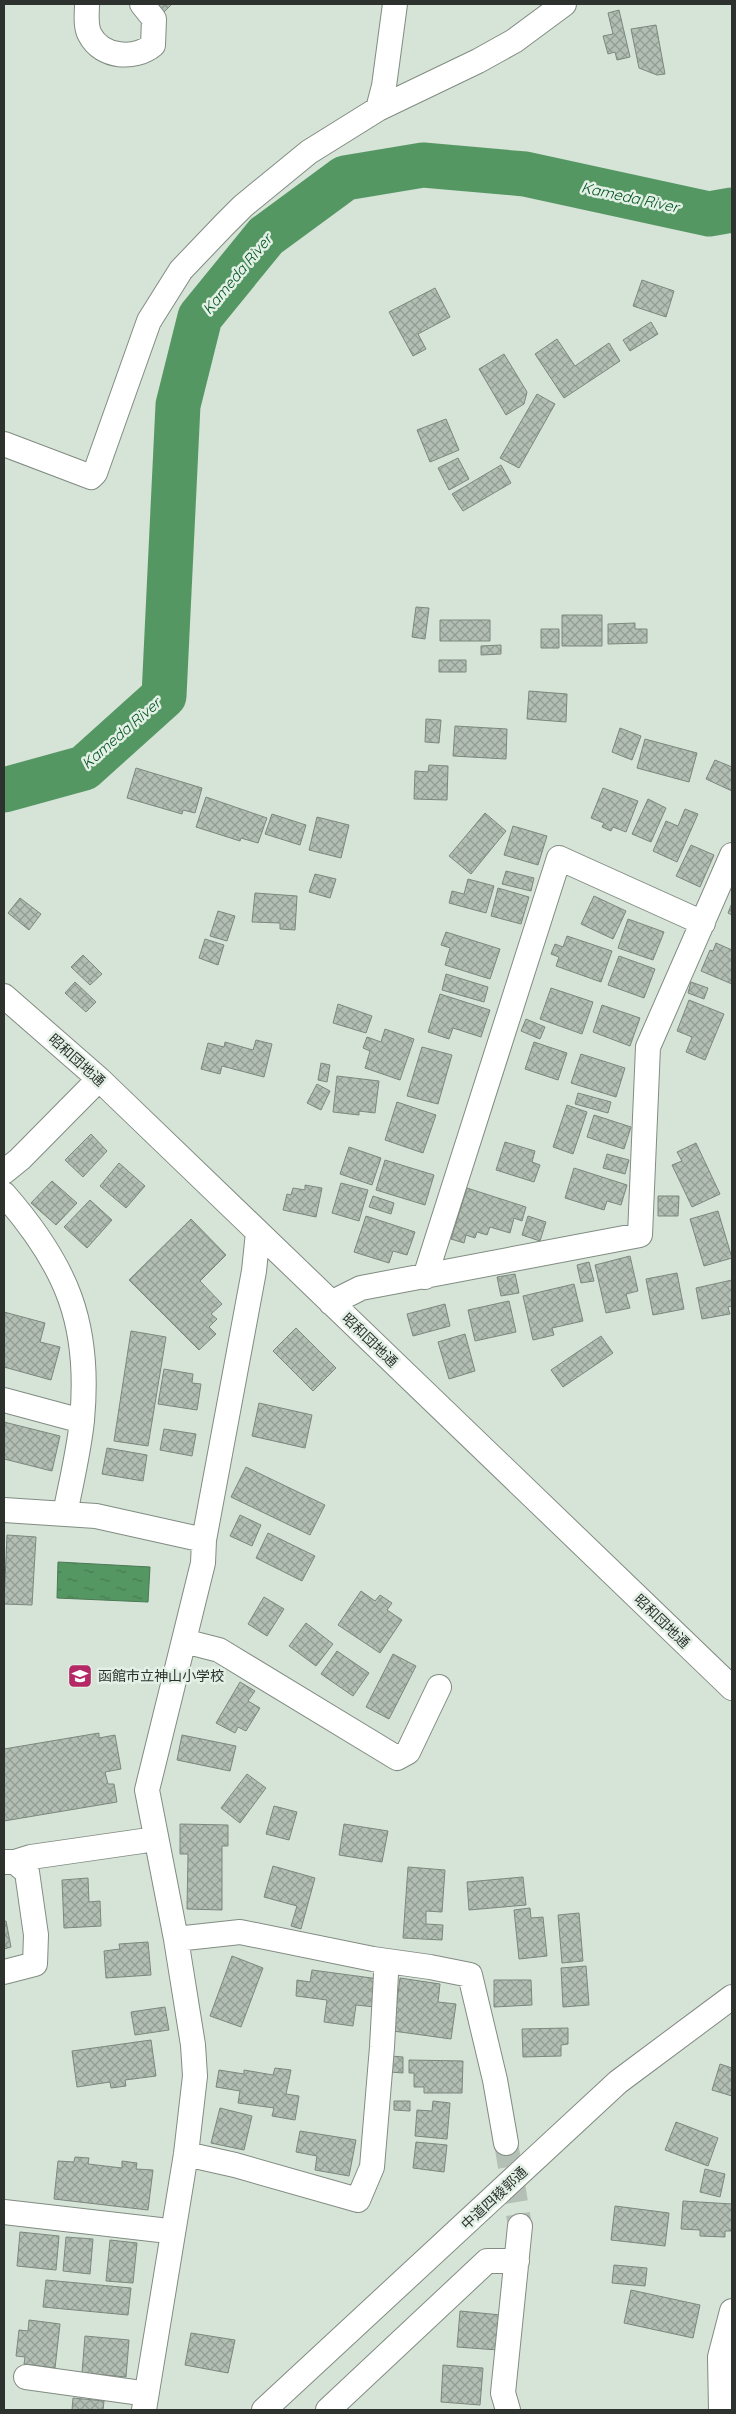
<svg xmlns="http://www.w3.org/2000/svg" width="736" height="2414" font-family="Quicksand,'Noto Sans JP',sans-serif">
<style>
.water{fill:url(#water-ripples);stroke:#497953}
.lines{fill:none;stroke-linecap:round;stroke-linejoin:round}
.river{stroke:#559763;stroke-width:45}
.building{fill:url(#building-cross-hatch);stroke:#7c887e}
.minor-tunnel{stroke:#b4c0b5;stroke-width:24;stroke-dasharray:24 12;stroke-linecap:butt}
.minor-casing{stroke:#818c82;stroke-width:26}
.minor{stroke:#fff;stroke-width:24}
.labels{text-anchor:middle;dominant-baseline:central;stroke-width:5;stroke-linejoin:round;paint-order:stroke}
.street-label{font-size:14px;fill:#2d322e;stroke:#e3f0e5}
.poi-label{font-size:14px;fill:#2d322e;stroke:#e3f0e5;text-anchor:start}
.water-label{font-size:15px;font-style:italic;fill:#015220;stroke:#e3f0e5}
</style>
<defs>
<pattern id="water-ripples" width="26" height="14" patternUnits="userSpaceOnUse" patternTransform="scale(1.25)"><rect width="26" height="14" fill="#559763"/><path d="M2 4q2-2 4 0t4 0M15 11q2-2 4 0t4 0" fill="none" stroke="#477c52"/></pattern>
<pattern id="building-cross-hatch" width="8" height="8" patternUnits="userSpaceOnUse" patternTransform="scale(1.25)"><rect width="8" height="8" fill="#b2beb3"/><path d="M0 0l8 8M0 8l8-8" fill="none" stroke="#919b92"/></pattern>
</defs>
<rect width="100%" height="100%" fill="#d6e3d7"/>
<!-- water -->
<path class="water" d="M 58,1562 L 150,1567 L 148,1602 L 57,1598 Z"/>
<g class="lines">
<!-- river -->
<path class="river" d="M 4,790 L 84,768 L 164,696 L 178,405 L 200,317 L 266,236 L 345,178 L 423,165 L 525,174 L 709,214 L 732,210"/>
</g>
<!-- building -->
<path class="building" d="M 154,4 L 172,4 L 164,12 Z
M 619,10 L 630,57 L 617,60 L 615,52 L 608,54 L 603,36 L 613,34 L 608,13 Z
M 656,25 L 665,74 L 657,75 L 639,68 L 631,29 Z
M 642,280 L 674,291 L 666,317 L 633,306 Z
M 435,288 L 450,317 L 418,334 L 426,349 L 413,356 L 389,312 Z
M 651,322 L 658,334 L 630,351 L 623,340 Z
M 557,339 L 575,366 L 609,343 L 620,361 L 564,398 L 535,354 Z
M 504,354 L 527,392 L 524,404 L 506,415 L 479,369 Z
M 537,394 L 555,404 L 519,468 L 500,458 Z
M 446,419 L 459,450 L 430,462 L 417,430 Z
M 458,458 L 469,479 L 449,490 L 438,468 Z
M 501,465 L 511,483 L 463,511 L 452,494 Z
M 416,607 L 429,608 L 425,639 L 412,637 Z
M 562,615 L 602,615 L 602,646 L 562,646 Z
M 440,620 L 490,620 L 490,641 L 440,641 Z
M 635,623 L 635,629 L 647,629 L 647,643 L 608,644 L 608,624 Z
M 541,629 L 559,629 L 559,648 L 541,648 Z
M 501,645 L 501,654 L 481,655 L 481,646 Z
M 439,660 L 466,660 L 466,672 L 439,672 Z
M 529,691 L 567,694 L 566,722 L 527,719 Z
M 426,719 L 441,720 L 439,743 L 425,742 Z
M 455,726 L 507,729 L 506,759 L 453,756 Z
M 620,728 L 641,736 L 632,760 L 612,752 Z
M 645,739 L 697,753 L 689,782 L 637,768 Z
M 715,760 L 732,767 L 732,791 L 706,779 Z
M 429,765 L 448,766 L 447,800 L 414,799 L 415,771 L 428,772 Z
M 136,768 L 202,788 L 195,813 L 183,810 L 182,814 L 127,798 Z
M 603,788 L 638,801 L 626,832 L 613,827 L 611,831 L 602,827 L 604,823 L 591,818 Z
M 206,797 L 267,818 L 258,843 L 241,838 L 240,841 L 196,827 Z
M 648,799 L 666,808 L 651,842 L 632,834 Z
M 685,809 L 698,814 L 677,862 L 653,851 L 666,821 L 678,826 Z
M 485,813 L 506,831 L 471,874 L 449,856 Z
M 272,814 L 306,825 L 300,845 L 265,834 Z
M 317,817 L 349,825 L 341,858 L 309,850 Z
M 513,826 L 547,836 L 538,865 L 504,855 Z
M 691,845 L 714,855 L 700,887 L 676,876 Z
M 506,871 L 534,878 L 531,891 L 502,884 Z
M 315,874 L 336,879 L 330,898 L 309,892 Z
M 468,879 L 494,886 L 486,913 L 449,903 L 452,891 L 464,894 Z
M 498,888 L 529,897 L 521,924 L 491,916 Z
M 255,893 L 297,896 L 295,930 L 280,929 L 280,923 L 252,922 Z
M 594,896 L 626,911 L 613,939 L 581,924 Z
M 20,898 L 41,914 L 29,930 L 8,913 Z
M 732,903 L 732,915 L 728,913 Z
M 218,911 L 235,916 L 227,941 L 210,936 Z
M 628,919 L 664,932 L 653,960 L 618,948 Z
M 446,932 L 500,949 L 490,979 L 445,965 L 450,948 L 441,945 Z
M 567,936 L 612,951 L 601,982 L 556,966 L 559,957 L 551,954 L 555,944 L 563,947 Z
M 205,939 L 224,945 L 218,965 L 199,958 Z
M 716,943 L 732,950 L 732,984 L 701,971 L 710,950 L 713,951 Z
M 83,955 L 102,974 L 90,985 L 71,967 Z
M 619,956 L 655,969 L 644,998 L 608,985 Z
M 446,974 L 488,987 L 484,1002 L 442,990 Z
M 75,982 L 96,1002 L 86,1012 L 65,993 Z
M 691,982 L 708,988 L 704,999 L 688,993 Z
M 551,988 L 593,1002 L 582,1034 L 540,1019 Z
M 440,994 L 490,1010 L 481,1037 L 453,1028 L 449,1039 L 428,1032 Z
M 689,1000 L 724,1014 L 705,1060 L 686,1052 L 692,1037 L 677,1031 Z
M 338,1004 L 372,1016 L 366,1033 L 333,1023 Z
M 602,1005 L 640,1018 L 630,1046 L 593,1032 Z
M 526,1019 L 545,1027 L 540,1039 L 521,1031 Z
M 385,1029 L 414,1039 L 400,1080 L 365,1068 L 370,1051 L 363,1048 L 367,1037 L 381,1042 Z
M 256,1040 L 272,1044 L 264,1077 L 222,1066 L 220,1074 L 201,1069 L 208,1043 L 224,1047 L 225,1042 L 253,1050 Z
M 534,1042 L 567,1053 L 558,1080 L 525,1069 Z
M 422,1047 L 452,1055 L 438,1104 L 407,1096 Z
M 581,1054 L 625,1068 L 616,1097 L 571,1083 Z
M 321,1063 L 330,1065 L 327,1082 L 318,1080 Z
M 337,1076 L 379,1081 L 375,1113 L 359,1111 L 359,1115 L 333,1112 Z
M 317,1084 L 330,1091 L 321,1110 L 307,1103 Z
M 578,1093 L 611,1102 L 608,1113 L 575,1104 Z
M 397,1102 L 436,1115 L 423,1153 L 385,1140 Z
M 567,1105 L 587,1112 L 573,1154 L 553,1147 Z
M 594,1115 L 631,1127 L 624,1149 L 587,1137 Z
M 91,1134 L 107,1151 L 83,1177 L 65,1160 Z
M 505,1142 L 535,1151 L 532,1162 L 540,1165 L 534,1182 L 496,1170 Z
M 696,1143 L 720,1194 L 692,1207 L 672,1165 L 682,1161 L 677,1152 Z
M 349,1147 L 381,1158 L 372,1185 L 340,1174 Z
M 607,1154 L 629,1160 L 625,1174 L 603,1168 Z
M 385,1160 L 434,1175 L 425,1205 L 376,1190 Z
M 119,1163 L 145,1186 L 126,1208 L 100,1186 Z
M 574,1168 L 627,1185 L 621,1205 L 607,1201 L 604,1210 L 565,1198 Z
M 52,1181 L 77,1203 L 56,1225 L 31,1203 Z
M 341,1183 L 368,1190 L 359,1221 L 332,1213 Z
M 305,1185 L 322,1188 L 316,1217 L 283,1210 L 287,1194 L 291,1195 L 293,1188 L 305,1190 Z
M 467,1188 L 526,1207 L 522,1221 L 514,1218 L 510,1233 L 490,1227 L 487,1235 L 477,1232 L 475,1238 L 466,1235 L 464,1243 L 451,1239 Z
M 373,1196 L 394,1203 L 391,1214 L 369,1207 Z
M 658,1196 L 679,1196 L 678,1216 L 658,1216 Z
M 90,1200 L 112,1220 L 87,1248 L 64,1227 Z
M 718,1211 L 732,1258 L 704,1266 L 690,1219 Z
M 366,1216 L 415,1232 L 407,1255 L 393,1251 L 389,1263 L 354,1252 Z
M 528,1216 L 546,1222 L 540,1241 L 522,1235 Z
M 191,1219 L 226,1255 L 200,1281 L 222,1304 L 211,1314 L 217,1319 L 209,1327 L 216,1334 L 199,1350 L 129,1280 Z
M 630,1256 L 638,1291 L 626,1294 L 630,1308 L 606,1313 L 595,1265 Z
M 589,1262 L 594,1281 L 581,1283 L 577,1265 Z
M 677,1273 L 684,1309 L 653,1315 L 646,1279 Z
M 515,1274 L 519,1293 L 501,1296 L 497,1277 Z
M 732,1280 L 732,1306 L 728,1307 L 730,1314 L 702,1319 L 696,1288 Z
M 574,1284 L 583,1321 L 552,1328 L 554,1335 L 533,1340 L 523,1296 Z
M 509,1301 L 516,1332 L 475,1341 L 468,1310 Z
M 445,1304 L 450,1326 L 413,1336 L 407,1314 Z
M 4,1312 L 45,1323 L 40,1342 L 60,1347 L 51,1380 L 4,1367 Z
M 296,1328 L 336,1368 L 313,1391 L 273,1351 Z
M 131,1331 L 166,1337 L 148,1446 L 114,1441 Z
M 465,1334 L 475,1371 L 449,1379 L 438,1342 Z
M 601,1336 L 613,1353 L 563,1387 L 551,1370 Z
M 164,1369 L 193,1374 L 192,1383 L 201,1384 L 197,1410 L 158,1404 Z
M 259,1403 L 312,1415 L 305,1448 L 252,1436 Z
M 4,1422 L 60,1436 L 52,1471 L 4,1459 Z
M 164,1429 L 196,1434 L 192,1456 L 160,1450 Z
M 107,1448 L 147,1455 L 143,1481 L 102,1474 Z
M 246,1467 L 325,1505 L 310,1535 L 231,1497 Z
M 240,1515 L 261,1525 L 252,1546 L 230,1536 Z
M 268,1533 L 315,1556 L 302,1581 L 256,1558 Z
M 7,1535 L 36,1537 L 32,1605 L 4,1604 Z
M 361,1591 L 375,1601 L 380,1595 L 392,1603 L 387,1610 L 402,1620 L 380,1653 L 338,1625 Z
M 264,1597 L 284,1609 L 267,1636 L 248,1624 Z
M 306,1623 L 333,1644 L 316,1666 L 289,1646 Z
M 337,1651 L 369,1673 L 353,1696 L 321,1674 Z
M 393,1654 L 416,1666 L 389,1719 L 366,1707 Z
M 240,1682 L 255,1691 L 248,1701 L 260,1708 L 246,1731 L 238,1727 L 235,1733 L 216,1723 Z
M 99,1733 L 99,1738 L 115,1735 L 121,1769 L 105,1772 L 108,1784 L 114,1784 L 117,1802 L 4,1821 L 4,1749 Z
M 182,1735 L 236,1746 L 230,1771 L 177,1760 Z
M 247,1774 L 266,1788 L 240,1823 L 221,1808 Z
M 274,1806 L 297,1812 L 289,1840 L 266,1834 Z
M 180,1824 L 228,1825 L 228,1846 L 222,1846 L 222,1910 L 187,1909 L 188,1854 L 180,1854 Z
M 344,1824 L 388,1831 L 382,1862 L 339,1855 Z
M 273,1866 L 315,1878 L 301,1929 L 291,1926 L 297,1906 L 264,1897 Z
M 408,1867 L 445,1870 L 442,1912 L 426,1911 L 426,1924 L 443,1925 L 442,1940 L 403,1938 Z
M 523,1877 L 526,1905 L 469,1910 L 467,1882 Z
M 88,1878 L 89,1902 L 100,1901 L 101,1926 L 64,1928 L 62,1880 Z
M 530,1908 L 531,1918 L 543,1917 L 547,1956 L 519,1959 L 514,1910 Z
M 579,1913 L 583,1961 L 562,1963 L 558,1915 Z
M 4,1921 L 6,1921 L 11,1947 L 4,1949 Z
M 148,1942 L 151,1975 L 106,1978 L 104,1951 L 120,1949 L 119,1944 Z
M 232,1956 L 263,1968 L 241,2027 L 210,2016 Z
M 586,1966 L 589,2005 L 563,2007 L 561,1968 Z
M 312,1970 L 379,1979 L 375,2007 L 356,2005 L 353,2026 L 324,2022 L 327,2000 L 296,1996 L 297,1980 L 310,1982 Z
M 400,1978 L 440,1984 L 438,2002 L 456,2004 L 451,2039 L 393,2031 Z
M 494,1980 L 531,1980 L 532,2005 L 494,2007 Z
M 165,2007 L 169,2030 L 135,2035 L 131,2012 Z
M 568,2028 L 568,2044 L 561,2045 L 561,2056 L 523,2057 L 522,2029 Z
M 151,2040 L 156,2076 L 125,2080 L 126,2086 L 111,2088 L 110,2082 L 77,2087 L 72,2051 Z
M 391,2056 L 403,2057 L 403,2073 L 390,2072 Z
M 409,2060 L 463,2061 L 462,2093 L 424,2093 L 424,2087 L 414,2087 L 414,2073 L 409,2073 Z
M 720,2064 L 732,2068 L 732,2096 L 712,2090 Z
M 275,2068 L 291,2070 L 286,2094 L 299,2096 L 295,2120 L 272,2116 L 274,2108 L 238,2103 L 240,2091 L 216,2087 L 219,2070 L 244,2074 L 244,2070 L 273,2075 Z
M 394,2101 L 410,2101 L 410,2111 L 394,2110 Z
M 433,2101 L 450,2103 L 447,2139 L 415,2136 L 417,2110 L 432,2111 Z
M 220,2108 L 252,2116 L 244,2150 L 211,2143 Z
M 676,2122 L 718,2138 L 708,2166 L 665,2150 Z
M 300,2131 L 356,2140 L 349,2176 L 315,2170 L 317,2156 L 296,2152 Z
M 416,2142 L 447,2145 L 444,2172 L 413,2168 Z
M 75,2157 L 89,2158 L 88,2164 L 122,2168 L 122,2161 L 137,2163 L 136,2169 L 153,2170 L 148,2210 L 54,2199 L 58,2161 L 74,2162 Z
M 705,2169 L 725,2174 L 720,2197 L 700,2192 Z
M 683,2201 L 732,2204 L 732,2231 L 725,2231 L 725,2237 L 700,2236 L 700,2230 L 681,2229 Z
M 615,2206 L 669,2213 L 665,2246 L 611,2240 Z
M 20,2232 L 59,2236 L 56,2270 L 17,2266 Z
M 66,2237 L 93,2239 L 90,2274 L 63,2271 Z
M 110,2240 L 137,2243 L 133,2283 L 106,2281 Z
M 614,2265 L 647,2268 L 645,2286 L 612,2283 Z
M 46,2280 L 131,2288 L 128,2315 L 43,2307 Z
M 631,2290 L 700,2305 L 693,2338 L 624,2323 Z
M 460,2311 L 501,2315 L 498,2350 L 457,2347 Z
M 29,2320 L 60,2324 L 55,2368 L 24,2364 L 25,2357 L 16,2356 L 19,2330 L 28,2331 Z
M 191,2333 L 235,2340 L 228,2373 L 185,2365 Z
M 85,2336 L 129,2340 L 126,2377 L 82,2373 Z
M 443,2365 L 483,2368 L 480,2405 L 441,2402 Z
M 73,2398 L 104,2401 L 103,2410 L 72,2410 Z"/>
<g class="lines">
<!-- minor-tunnel -->
<path class="minor-tunnel" d="M 506,2143 L 520,2226"/>
<defs>
<path id="minor" d="M 87,4 C 87,14 85,26 90,35 C 102,58 135,60 153,45 L 154,19 L 142,4
M 378,109 L 384,86 L 395,4
M 4,444 L 91,477 L 95,473 L 149,321 L 181,270 L 224,225 L 243,206 L 309,152 L 378,109 L 478,61 L 514,41 L 564,4
M 4,996 L 99,1079 L 732,1688
M 4,1172 L 20,1159 L 99,1079
M 4,1194 C 67,1266 91,1324 82,1420 C 79,1451 71,1483 65,1514
M 425,1277 L 559,858 L 703,923
M 331,1303 L 361,1288 L 640,1235 L 648,1047 L 732,855
M 4,1400 L 82,1421
M 4,1510 L 96,1516 L 204,1540
M 184,1641 L 219,1650 L 397,1758 L 408,1752 L 439,1687
M 4,1862 L 15,1862 L 27,1872 L 36,1935 L 35,1964 L 4,1972
M 15,1862 L 31,1857 L 142,1841
M 176,1939 L 240,1932 L 373,1959 L 430,1967 L 470,1975 L 495,2080 L 506,2143
M 186,2154 L 235,2165 L 358,2200 L 372,2167 L 382,2047 L 386,1974
M 4,2212 L 160,2230
M 26,2377 L 134,2392
M 144,2410 L 186,2154 L 195,2076 L 193,2045 L 176,1939 L 147,1790 L 203,1563 L 204,1540 L 254,1271 L 258,1232
M 264,2410 L 618,2082 L 732,1997
M 328,2410 L 487,2261 L 517,2261
M 508,2410 L 503,2393 L 520,2226
M 721,2410 L 720,2357 L 732,2311"/>
</defs>
<!-- minor casing -->
<use href="#minor" class="minor-casing"/>
<!-- minor -->
<use href="#minor" class="minor"/>
</g>
<!-- icons -->
<defs>
<symbol id="school-square" viewBox="-11 -11 22 22"><rect x="-9" y="-9" width="18" height="18" rx="4" fill="#b32865" stroke="#e3f0e5"/><path d="M0-5L7-2L0 1L-7-2ZM-4 1L0 2.5L4 1V4Q0 6-4 4Z" fill="#fff"/></symbol>
</defs>
<g fill-rule="evenodd">
<use href="#school-square" x="66" y="1662" width="28" height="28"/>
</g>
<g class="labels">
<!-- street labels -->
<g class="street-label">
<text transform="translate(77 1060) rotate(42)">昭和団地通</text>
<text transform="translate(370 1340) rotate(44)">昭和団地通</text>
<text transform="translate(662 1621) rotate(44)">昭和団地通</text>
<text transform="translate(494 2198) rotate(-43)">中道四稜郭通</text>
</g>
<!-- poi labels -->
<g class="poi-label">
<text x="98" y="1676">函館市立神山小学校</text>
</g>
<!-- water labels -->
<g class="water-label">
<text transform="translate(630 197) rotate(12)">Kameda River</text>
<text transform="translate(237 274) rotate(-50)">Kameda River</text>
<text transform="translate(121 733) rotate(-41)">Kameda River</text>
</g>
</g>
<!-- border -->
<rect width="736" height="2414" fill="none" stroke="#2d322e" stroke-width="10"/>
</svg>
